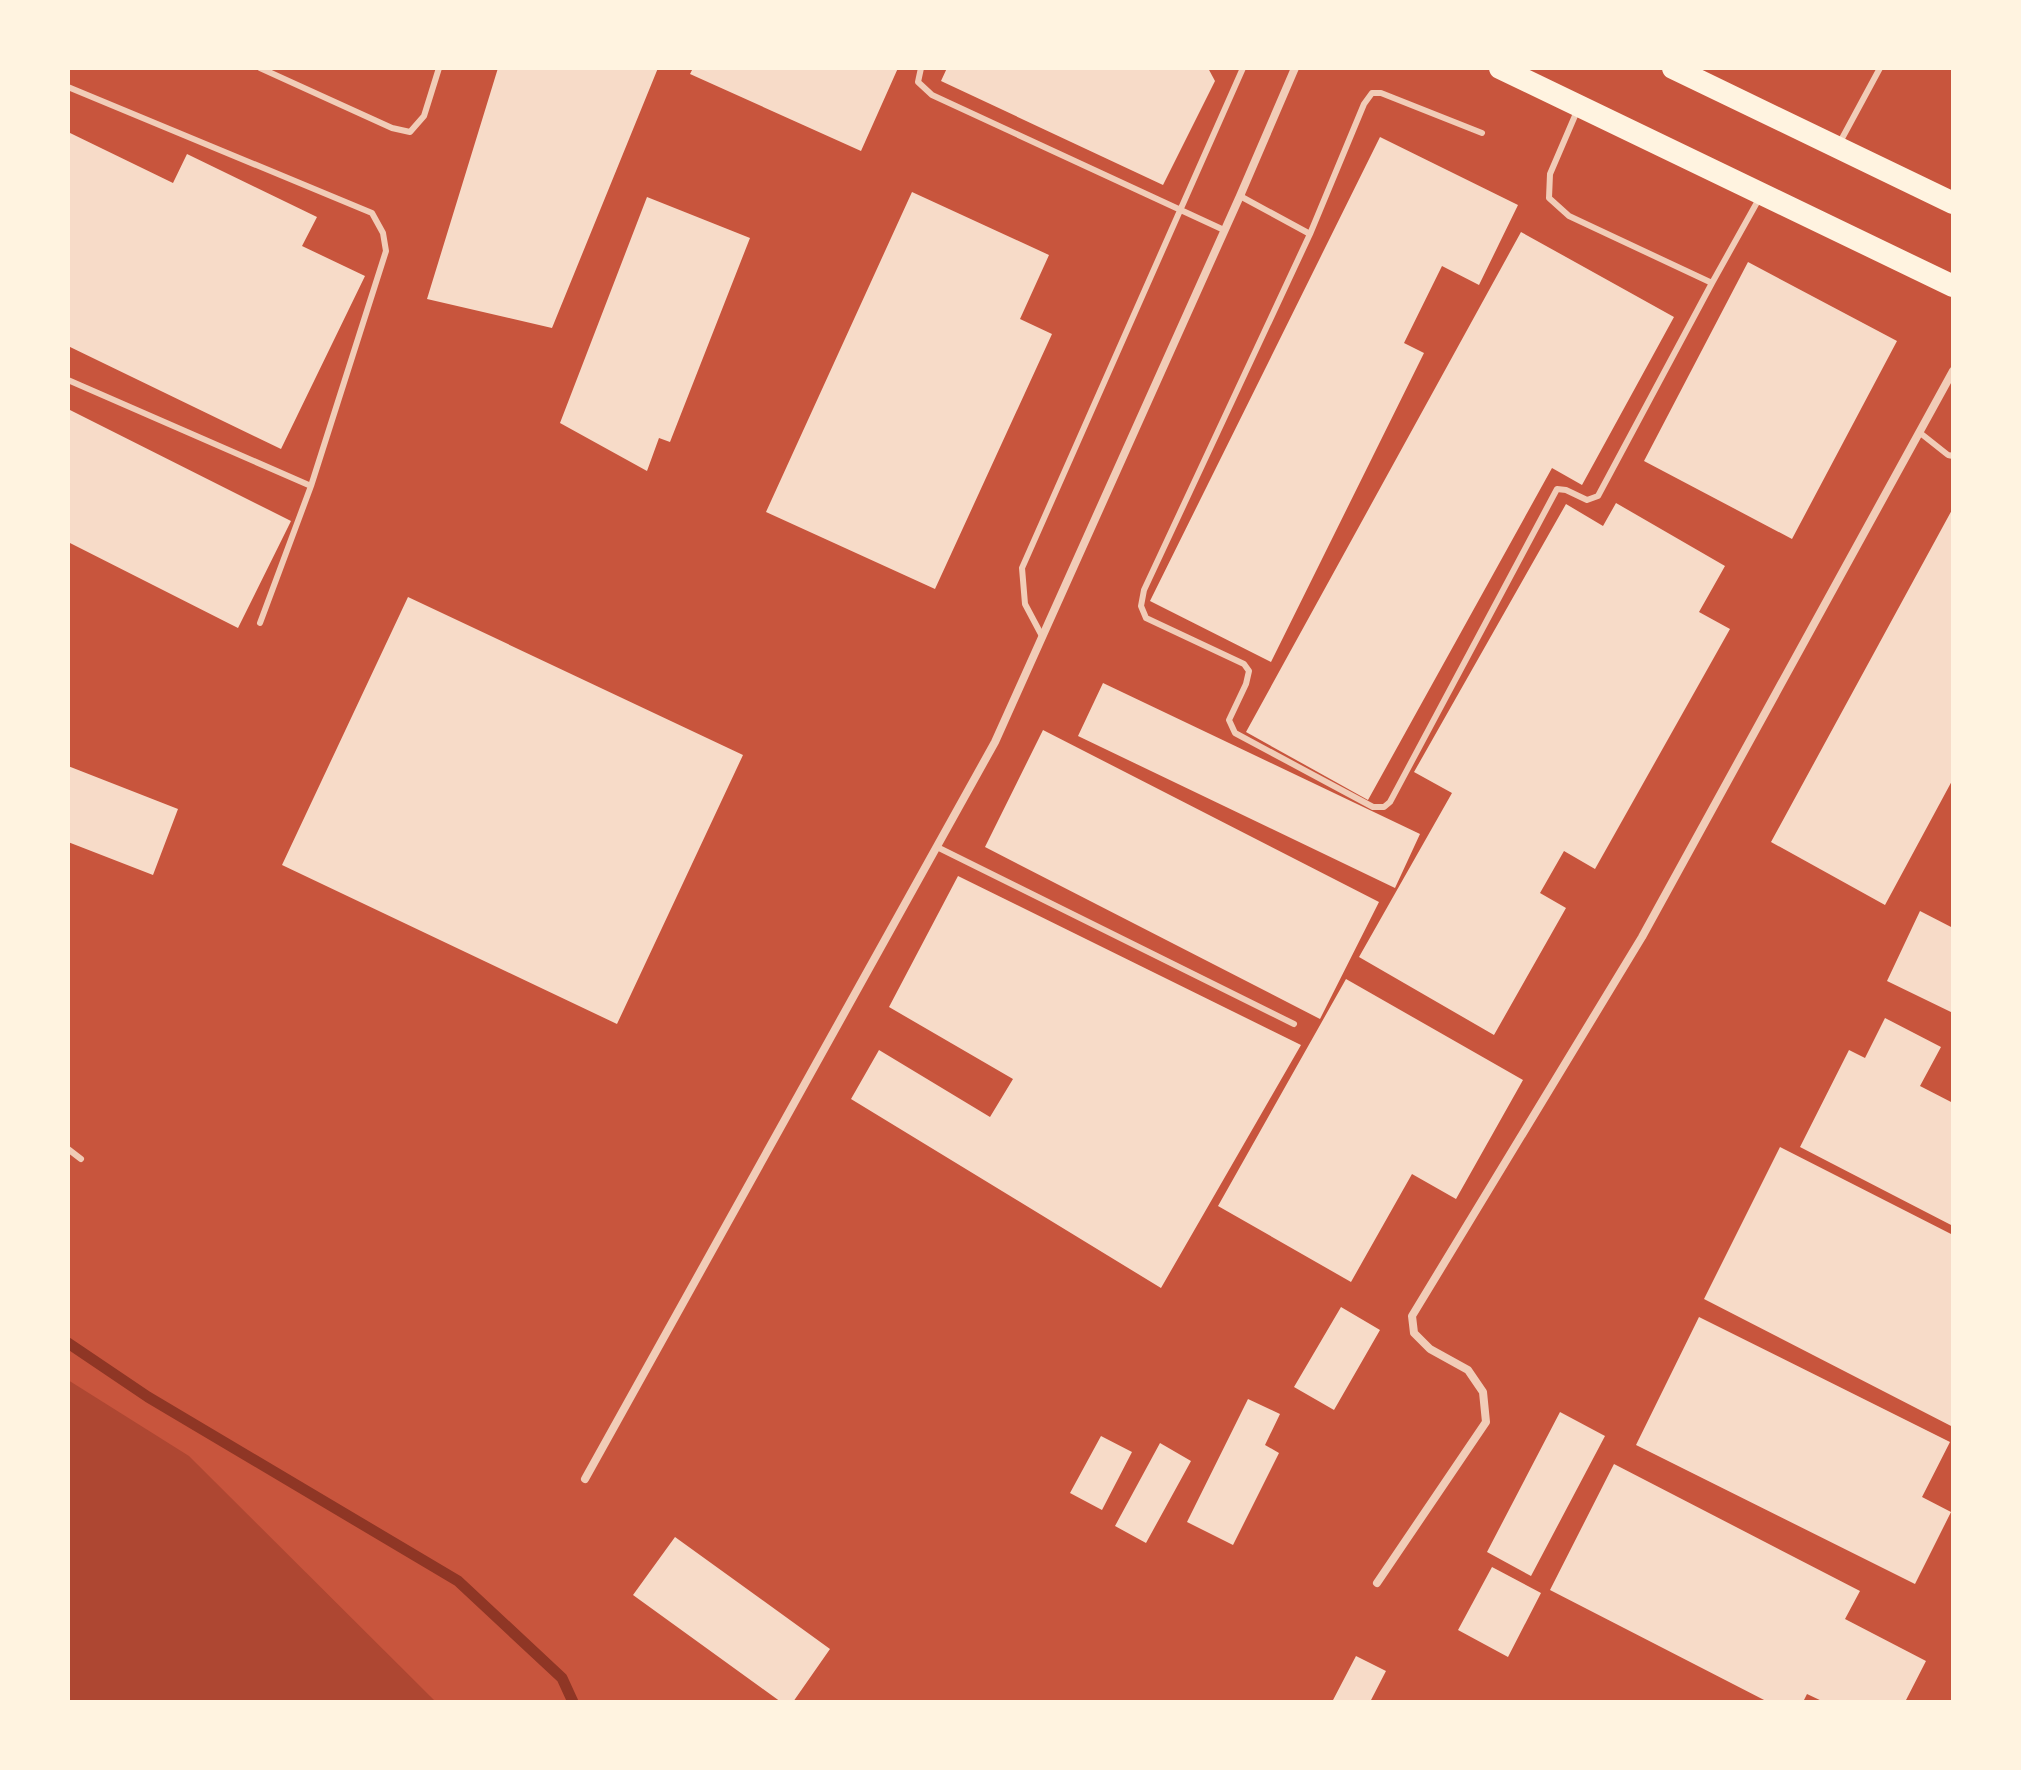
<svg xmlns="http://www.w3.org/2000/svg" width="2021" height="1770" font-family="'Space Grotesk',sans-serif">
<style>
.green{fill:#ae4732}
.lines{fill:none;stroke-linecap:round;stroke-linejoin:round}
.stream{stroke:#8f3625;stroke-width:11}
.building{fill:#f7dbc8}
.service{stroke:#f1ccb7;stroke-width:6}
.minor{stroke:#f1ccb7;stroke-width:8}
.trunk{stroke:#fff3e0;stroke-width:22}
</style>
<rect width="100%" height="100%" fill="#c8553d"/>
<!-- green -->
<path class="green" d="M 68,1380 L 189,1456 L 436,1702 L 68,1702 Z"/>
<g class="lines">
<!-- stream -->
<path class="stream" d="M 68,1343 L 148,1397 L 458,1581 L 562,1678 L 573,1702"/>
</g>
<!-- building -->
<path class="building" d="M 498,68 L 658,68 L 552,328 L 427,299 Z
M 693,68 L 898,68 L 861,151 L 690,74 Z
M 947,68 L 1208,68 L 1215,81 L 1163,185 L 941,81 Z
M 68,132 L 173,183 L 187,154 L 317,217 L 302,246 L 365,276 L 281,449 L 68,346 Z
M 1380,137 L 1518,205 L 1479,285 L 1442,266 L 1404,343 L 1424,353 L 1271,662 L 1150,601 Z
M 912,192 L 1049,255 L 1020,319 L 1052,334 L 935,589 L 766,512 Z
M 647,197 L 750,238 L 670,442 L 659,438 L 647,471 L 560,423 Z
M 1521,232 L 1674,317 L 1582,485 L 1552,468 L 1368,800 L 1246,732 Z
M 1748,262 L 1897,341 L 1792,539 L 1644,461 Z
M 68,409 L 291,521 L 238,628 L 68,542 Z
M 1616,503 L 1725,566 L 1699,612 L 1730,629 L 1595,869 L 1564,851 L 1540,893 L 1566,908 L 1494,1035 L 1359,957 L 1452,793 L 1414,772 L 1566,504 L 1603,526 Z
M 1953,508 L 1953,779 L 1885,905 L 1771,842 Z
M 408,597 L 743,755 L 617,1024 L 282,865 Z
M 1103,683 L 1420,834 L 1395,888 L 1078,736 Z
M 1043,730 L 1379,902 L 1320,1019 L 985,847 Z
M 68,766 L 178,809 L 153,875 L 68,842 Z
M 958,876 L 1301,1045 L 1161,1288 L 851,1099 L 879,1050 L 990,1117 L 1013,1079 L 889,1007 Z
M 1920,911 L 1953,928 L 1953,1013 L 1887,981 Z
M 1346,979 L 1523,1080 L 1456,1199 L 1412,1174 L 1351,1282 L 1218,1206 Z
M 1885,1018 L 1941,1047 L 1920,1086 L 1953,1103 L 1953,1226 L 1800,1147 L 1849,1050 L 1865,1058 Z
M 1780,1147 L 1953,1235 L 1953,1427 L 1704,1299 Z
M 1341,1307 L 1380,1330 L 1334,1410 L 1294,1387 Z
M 1699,1317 L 1950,1442 L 1922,1497 L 1951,1512 L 1915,1584 L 1636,1445 Z
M 1248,1399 L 1280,1414 L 1265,1445 L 1279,1453 L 1233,1545 L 1187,1522 Z
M 1560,1412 L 1605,1436 L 1531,1576 L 1487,1552 Z
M 1101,1436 L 1132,1452 L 1102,1510 L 1070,1493 Z
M 1160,1443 L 1191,1461 L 1146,1543 L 1115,1526 Z
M 1614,1464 L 1860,1591 L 1845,1619 L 1926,1661 L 1905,1702 L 1824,1702 L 1807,1694 L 1803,1702 L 1768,1702 L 1550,1590 Z
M 675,1537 L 830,1649 L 793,1702 L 781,1702 L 633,1595 Z
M 1492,1567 L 1541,1593 L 1508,1657 L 1458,1630 Z
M 1356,1656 L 1386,1671 L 1370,1702 L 1332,1702 Z"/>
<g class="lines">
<!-- service -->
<path class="service" d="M 260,68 L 392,128 L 410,132 L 424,116 L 439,68
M 921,68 L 918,82 L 932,95 L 1224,230
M 68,87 L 372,213 L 383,233 L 386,251 L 311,486 L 68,380
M 1577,111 L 1550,174 L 1549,198 L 1569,216 L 1712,283 L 1760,197
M 1839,144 L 1880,68
M 1240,196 L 1310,234 L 1364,104 L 1372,93 L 1381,93 L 1482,133
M 1310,234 L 1144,590 L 1141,606 L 1146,618 L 1244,664 L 1249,671 L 1246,684 L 1229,720 L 1235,733 L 1373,807 L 1384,807 L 1390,802 L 1557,489 L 1566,490 L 1587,500 L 1598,496 L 1712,283
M 1919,432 L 1948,455 L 1953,456
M 260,623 L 311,486
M 1042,636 L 1025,604 L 1022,568 L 1243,68
M 937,847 L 1294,1024
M 68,1149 L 81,1159"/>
<!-- minor -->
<path class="minor" d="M 585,1479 L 995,742 L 1240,196 L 1295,68
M 1377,1583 L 1486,1422 L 1483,1392 L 1468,1370 L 1430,1349 L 1414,1333 L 1412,1316 L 1642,937 L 1953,371"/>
<!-- trunk -->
<path class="trunk" d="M 1500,68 L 1953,286
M 1673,68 L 1953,203"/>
</g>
<!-- border -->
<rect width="2021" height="1770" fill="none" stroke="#fff3e0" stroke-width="140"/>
</svg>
